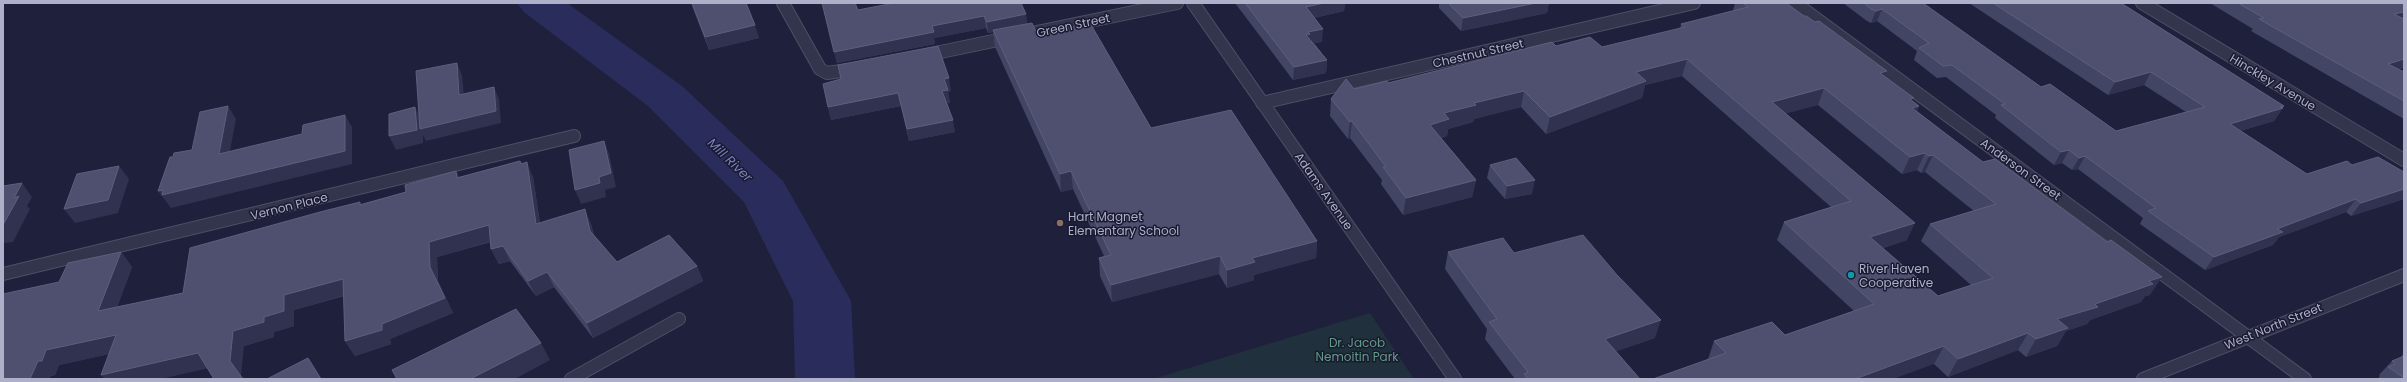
<svg xmlns="http://www.w3.org/2000/svg" width="2407" height="382" font-family="Poppins,sans-serif">
<style>
.green{fill:#21303d}
.lines{fill:none;stroke-linecap:round;stroke-linejoin:round}
.river{fill:#2a2d5c;fill-rule:evenodd}
.minor-casing{stroke:#4e4f67;stroke-width:14}
.minor{stroke:#33354c;stroke-width:12}
.wall{fill:#434564;fill-rule:evenodd}
.shaded-wall{fill:#303250}
.building{fill:#4f506f;stroke:#5e5f7d;fill-rule:evenodd}
.education-dot{fill:#8d6e63;stroke:#191a31;stroke-width:1.5}
.culture-dot{fill:#0f9aa8;stroke:#191a31;stroke-width:1.5}
.labels{text-anchor:middle;dominant-baseline:central;stroke-width:3;stroke-linejoin:round;paint-order:stroke}
.street-label{font-size:12px;fill:#aeafc8;stroke:#191a31}
.poi-label{font-size:12px;fill:#aeafc8;stroke:#191a31;text-anchor:start}
.park-label{font-size:12px;fill:#639c84;stroke:#191a31}
.water-label{font-size:13px;font-style:italic;fill:#7a7fb8;stroke:#191a31}
</style>
<rect width="100%" height="100%" fill="#1f213c"/>
<!-- green -->
<path class="green" d="M 1370,313 L 1414,379 L 1153,379 Z"/>
<g class="lines">
<!-- river -->
<path class="river" d="M 517,3 L 567,3 L 682,86 L 783,181 L 851,301 L 855,379 L 795,379 L 793,301 L 744,202 L 648,106 L 524,12 Z"/>
<defs>
<path id="minor" d="M 783,3 L 820,69 L 827,73 L 855,69
M 1193,3 L 1455,379
M 1795,3 L 2305,379
M 2142,3 L 2404,160
M 926,55 L 1177,3
M 1262,103 L 1694,3
M 3,274 L 574,136
M 571,379 L 679,319
M 2143,379 L 2404,275"/>
</defs>
<!-- minor casing -->
<use href="#minor" class="minor-casing"/>
<!-- minor -->
<use href="#minor" class="minor"/>
</g>
<!-- wall -->
<path class="wall" d="M 691,3 L 746,3 L 759,38 L 709,50 Z
M 822,3 L 858,10 L 1026,14 L 1027,24 L 1037,34 L 1151,128 L 1317,241 L 1316,258 L 1254,275 L 1254,280 L 1227,288 L 1219,274 L 1112,302 L 1100,276 L 1099,258 L 1104,256 L 1073,189 L 1061,192 L 995,47 L 993,32 L 988,33 L 986,28 L 934,38 L 935,44 L 837,63 Z
M 1235,3 L 1345,3 L 1344,11 L 1314,18 L 1322,42 L 1314,43 L 1327,60 L 1326,73 L 1293,80 Z
M 1439,3 L 1549,3 L 1547,13 L 1461,31 L 1439,8 Z
M 1735,3 L 1786,3 L 1885,76 L 1912,101 L 1919,106 L 1917,111 L 2150,295 L 2145,296 L 2141,302 L 2090,320 L 2087,324 L 2066,331 L 2057,346 L 2026,357 L 2018,350 L 1948,377 L 1934,364 L 1708,360 L 1708,359 L 1714,341 L 1785,335 L 1854,311 L 1777,240 L 1784,222 L 1831,207 L 1682,76 L 1645,85 L 1642,98 L 1546,134 L 1521,107 L 1474,119 L 1473,122 L 1448,129 L 1447,136 L 1441,138 L 1476,180 L 1472,197 L 1403,215 L 1381,184 L 1382,180 L 1350,138 L 1348,139 L 1330,116 L 1331,99 L 1354,89 L 1388,83 L 1556,46 L 1602,47 L 1680,29 L 1681,24 L 1733,11 ZM 1818,105 L 1902,174 L 1917,170 L 1921,173 L 1925,172 L 1974,211 L 1930,224 L 1921,241 L 1971,285 L 1938,296 L 1883,248 L 1907,240 L 1785,113 Z
M 1843,3 L 1923,3 L 2041,87 L 2116,131 L 2186,112 L 2144,85 L 2108,95 L 1969,3 L 2121,3 L 2284,106 L 2274,121 L 2240,131 L 2307,174 L 2352,165 L 2404,172 L 2404,199 L 2351,216 L 2346,212 L 2279,237 L 2273,245 L 2205,270 L 2140,224 L 2143,218 L 2078,169 L 2072,170 L 2062,163 L 2054,165 L 1995,118 L 1996,115 L 1946,77 L 1937,78 L 1914,60 L 1917,51 L 1877,21 L 1871,23 L 1867,21 Z
M 2210,3 L 2404,3 L 2399,70 L 2404,72 L 2404,119 L 2251,31 L 2253,29 Z
M 838,65 L 951,91 L 948,92 L 950,103 L 947,103 L 955,132 L 909,141 L 901,106 L 831,120 L 828,107 L 841,79 Z
M 520,161 L 522,164 L 533,177 L 540,223 L 591,224 L 594,235 L 617,262 L 697,266 L 703,281 L 593,338 L 554,287 L 536,296 L 510,261 L 499,264 L 491,249 L 491,242 L 437,257 L 438,281 L 453,313 L 390,339 L 391,344 L 355,356 L 345,341 L 344,296 L 294,310 L 294,326 L 274,332 L 274,337 L 244,346 L 207,368 L 109,354 L 59,365 L 55,375 L 51,376 L 59,282 L 121,252 L 132,267 L 117,307 L 183,293 L 361,204 L 406,192 L 456,171 L 459,177 Z
M 1490,165 L 1532,194 L 1505,199 L 1487,178 Z
M 1448,252 L 1514,253 L 1655,338 L 1616,351 L 1640,379 L 1515,379 L 1485,339 L 1487,329 L 1445,269 Z
M 2404,353 L 2404,379 L 2377,379 L 2380,376 L 2379,375 L 2392,361 L 2401,357 Z"/>
<!-- shaded-wall -->
<path class="shaded-wall" d="M 1324,3 L 1345,3 L 1344,11 L 1305,20 L 1306,7 Z
M 1536,3 L 1549,3 L 1547,13 L 1461,31 L 1463,18 Z
M 1882,9 L 1877,21 L 1871,23 L 1876,11 Z
M 2404,12 L 2404,21 L 2394,14 Z
M 1026,14 L 1027,25 L 993,30 L 993,32 L 988,33 L 987,22 Z
M 984,16 L 986,28 L 934,38 L 935,44 L 837,63 L 834,52 L 932,26 Z
M 755,25 L 759,38 L 709,50 L 705,37 Z
M 1323,29 L 1322,42 L 1309,44 L 1306,35 L 1308,32 Z
M 1687,59 L 1682,76 L 1645,85 L 1642,98 L 1546,134 L 1550,117 L 1636,72 Z
M 2404,59 L 2404,68 L 2379,76 L 2388,64 Z
M 1327,60 L 1326,73 L 1293,80 L 1294,67 Z
M 457,63 L 462,75 L 465,107 L 459,95 Z
M 1887,71 L 1880,88 L 1880,73 Z
M 2151,72 L 2144,85 L 2108,95 L 2115,82 Z
M 949,78 L 951,91 L 948,92 L 950,103 L 944,104 L 942,91 L 944,79 Z
M 494,87 L 499,99 L 501,123 L 426,141 L 423,135 L 423,143 L 396,150 L 389,136 L 415,107 L 422,121 Z
M 1824,88 L 1818,105 L 1766,119 L 1772,102 Z
M 1524,91 L 1521,107 L 1474,119 L 1473,122 L 1448,129 L 1447,136 L 1427,142 L 1430,125 L 1444,113 L 1474,103 Z
M 898,93 L 901,106 L 831,120 L 828,107 Z
M 228,106 L 236,119 L 227,167 L 219,154 Z
M 1919,106 L 1911,123 L 1912,108 Z
M 2284,106 L 2274,121 L 2222,136 L 2230,124 Z
M 345,115 L 352,127 L 352,164 L 171,208 L 158,191 L 163,190 L 166,194 Z
M 953,120 L 955,132 L 909,141 L 907,129 Z
M 1352,121 L 1350,138 L 1348,139 L 1350,122 Z
M 604,141 L 609,154 L 616,187 L 605,190 L 606,197 L 581,204 L 575,190 L 599,177 Z
M 2069,150 L 2062,163 L 2054,165 L 2061,152 Z
M 1925,153 L 1917,170 L 1902,174 L 1910,157 Z
M 1933,155 L 1925,172 L 1921,173 L 1929,156 Z
M 2085,156 L 2078,169 L 2072,170 L 2079,158 Z
M 527,162 L 533,177 L 542,239 L 536,224 Z
M 119,166 L 129,179 L 118,213 L 75,223 L 64,209 Z
M 456,171 L 463,186 L 457,178 Z
M 1071,171 L 1073,189 L 1061,192 L 1060,174 Z
M 1476,180 L 1472,197 L 1403,215 L 1406,198 Z
M 1535,180 L 1532,194 L 1505,199 L 1507,186 Z
M 22,183 L 32,197 L 27,206 L 30,209 L 13,242 L 3,243 L 3,225 L 14,198 Z
M 2404,189 L 2404,199 L 2351,216 L 2361,203 Z
M 2356,199 L 2346,212 L 2279,237 L 2273,245 L 2205,270 L 2214,257 L 2277,229 Z
M 585,209 L 591,224 L 596,245 L 590,231 Z
M 1915,223 L 1907,240 L 1862,255 L 1870,237 Z
M 489,225 L 496,240 L 437,257 L 438,281 L 453,313 L 390,339 L 391,344 L 355,356 L 345,341 L 430,267 L 429,242 Z
M 1317,241 L 1316,258 L 1254,275 L 1254,280 L 1227,288 L 1227,270 L 1252,258 Z
M 503,246 L 510,261 L 499,264 L 491,249 Z
M 121,252 L 132,267 L 110,326 L 98,311 Z
M 1220,256 L 1219,274 L 1112,302 L 1111,285 Z
M 697,266 L 703,281 L 593,338 L 587,323 Z
M 547,272 L 554,287 L 536,296 L 528,281 Z
M 2162,277 L 2150,295 L 2145,296 L 2141,302 L 2090,320 L 2087,324 L 2066,331 L 2057,346 L 2026,357 L 2036,339 L 2057,319 L 2095,304 L 2149,281 Z
M 343,279 L 352,293 L 294,310 L 294,326 L 274,332 L 274,337 L 244,346 L 241,376 L 230,361 L 233,331 L 284,295 Z
M 1661,320 L 1655,338 L 1600,357 L 1605,339 Z
M 2028,333 L 2018,350 L 1948,377 L 1958,359 Z
M 116,335 L 128,350 L 59,365 L 55,375 L 51,376 L 50,379 L 30,379 L 38,361 L 46,350 Z
M 541,343 L 550,360 L 515,379 L 470,379 Z
M 1944,346 L 1934,364 L 1893,379 L 1855,379 Z
M 198,353 L 209,368 L 161,379 L 105,379 L 101,375 Z"/>
<!-- building -->
<path class="building" d="M 692,3 L 746,3 L 755,25 L 705,37 Z
M 822,3 L 855,3 L 858,10 L 894,3 L 1021,3 L 1026,14 L 987,22 L 984,16 L 932,26 L 934,32 L 834,52 Z
M 1245,3 L 1324,3 L 1306,7 L 1323,29 L 1308,32 L 1310,34 L 1306,35 L 1327,60 L 1294,67 Z
M 1448,3 L 1536,3 L 1463,18 Z
M 1743,3 L 1786,3 L 1804,16 L 1806,16 L 1815,22 L 1819,21 L 1887,71 L 1880,73 L 1914,98 L 1910,99 L 1919,106 L 1912,108 L 1983,162 L 1995,159 L 2107,242 L 2111,240 L 2162,277 L 2149,281 L 2153,284 L 2095,304 L 2098,307 L 2057,319 L 2068,328 L 2036,339 L 2028,333 L 1958,359 L 1944,346 L 1855,379 L 1653,379 L 1726,353 L 1714,341 L 1772,322 L 1785,335 L 1874,304 L 1784,222 L 1851,201 L 1687,59 L 1636,72 L 1646,81 L 1550,117 L 1524,91 L 1474,103 L 1476,105 L 1444,113 L 1449,119 L 1430,125 L 1476,180 L 1406,198 L 1383,167 L 1386,167 L 1352,121 L 1350,122 L 1331,99 L 1346,79 L 1354,89 L 1387,81 L 1388,83 L 1552,42 L 1556,46 L 1590,37 L 1602,47 L 1685,27 L 1681,24 L 1748,7 ZM 1824,88 L 1910,157 L 1925,153 L 1929,156 L 1933,155 L 1996,204 L 1930,224 L 1993,278 L 1938,296 L 1870,237 L 1915,223 L 1772,102 Z
M 1864,3 L 1923,3 L 2041,87 L 2050,84 L 2116,131 L 2205,107 L 2151,72 L 2115,82 L 1993,3 L 2121,3 L 2284,106 L 2280,107 L 2283,108 L 2230,124 L 2307,174 L 2347,161 L 2352,165 L 2378,157 L 2404,172 L 2404,189 L 2361,203 L 2356,199 L 2277,229 L 2283,232 L 2214,257 L 2148,211 L 2156,208 L 2085,156 L 2079,158 L 2069,150 L 2061,152 L 2001,105 L 2005,104 L 1952,65 L 1943,66 L 1919,48 L 1929,43 L 1882,9 L 1876,11 L 1871,9 Z
M 2238,3 L 2404,3 L 2404,12 L 2394,14 L 2404,19 L 2404,59 L 2388,64 L 2404,72 L 2404,101 L 2259,19 L 2264,18 Z
M 1032,23 L 1037,34 L 1090,23 L 1151,128 L 1231,110 L 1317,241 L 1252,258 L 1255,262 L 1227,270 L 1220,256 L 1111,285 L 1099,258 L 1111,255 L 1071,171 L 1060,174 L 993,30 Z
M 938,46 L 949,78 L 944,79 L 948,90 L 942,91 L 953,120 L 907,129 L 898,93 L 828,107 L 823,84 L 841,79 L 838,65 Z
M 457,63 L 459,95 L 494,87 L 496,111 L 420,129 L 416,71 Z
M 228,106 L 219,154 L 302,134 L 303,125 L 345,115 L 345,151 L 162,195 L 163,190 L 158,191 L 170,157 L 173,157 L 174,153 L 192,150 L 200,112 Z
M 415,107 L 417,130 L 389,136 L 389,114 Z
M 604,141 L 611,173 L 599,177 L 600,183 L 575,190 L 569,150 Z
M 1516,158 L 1535,180 L 1507,186 L 1490,165 Z
M 520,161 L 521,164 L 527,162 L 536,224 L 585,209 L 590,231 L 617,262 L 669,235 L 697,266 L 587,323 L 547,272 L 528,281 L 503,246 L 491,249 L 489,225 L 429,242 L 430,267 L 445,298 L 382,324 L 382,330 L 345,341 L 343,279 L 284,295 L 284,311 L 264,317 L 264,322 L 233,331 L 230,361 L 243,379 L 214,379 L 198,353 L 101,375 L 116,335 L 46,350 L 42,361 L 38,361 L 30,379 L 3,379 L 3,294 L 59,282 L 68,263 L 121,252 L 98,311 L 183,293 L 190,248 L 320,212 L 360,202 L 360,205 L 406,192 L 405,185 L 456,171 L 457,178 Z
M 119,166 L 108,200 L 64,209 L 77,174 Z
M 22,183 L 14,198 L 19,196 L 3,225 L 3,186 Z
M 1583,235 L 1617,275 L 1661,320 L 1605,339 L 1640,379 L 1528,379 L 1524,374 L 1528,372 L 1489,322 L 1497,319 L 1448,252 L 1503,238 L 1514,253 Z
M 516,309 L 541,343 L 470,379 L 397,379 L 392,370 Z
M 2404,356 L 2404,378 L 2388,367 L 2395,364 L 2392,361 Z
M 308,358 L 321,379 L 267,379 Z"/>
<!-- markers -->
<circle class="education-dot" cx="1060" cy="223" r="4"/>
<circle class="culture-dot" cx="1851" cy="275" r="4"/>
<g class="labels">
<!-- street labels -->
<g class="street-label">
<text transform="translate(1073 25) rotate(-12)">Green Street</text>
<text transform="translate(1478 53) rotate(-13)">Chestnut Street</text>
<text transform="translate(2273 82) rotate(31)">Hinckley Avenue</text>
<text transform="translate(2021 169) rotate(36)">Anderson Street</text>
<text transform="translate(1324 191) rotate(55)">Adams Avenue</text>
<text transform="translate(289 206) rotate(-14)">Vernon Place</text>
<text transform="translate(2273 326) rotate(-22)">West North Street</text>
</g>
<!-- poi labels -->
<g class="poi-label">
<text x="1068" y="216">Hart Magnet<tspan x="1068" dy="14">Elementary School</tspan></text>
<text x="1859" y="268">River Haven<tspan x="1859" dy="14">Cooperative</tspan></text>
</g>
<!-- park labels -->
<g class="park-label">
<text x="1357" y="342">Dr. Jacob<tspan x="1357" dy="14">Nemoitin Park</tspan></text>
</g>
<!-- water labels -->
<g class="water-label">
<text transform="translate(730 160) rotate(44)">Mill River</text>
</g>
</g>
<!-- border -->
<rect width="2407" height="382" fill="none" stroke="#aeafc8" stroke-width="8"/>
</svg>
